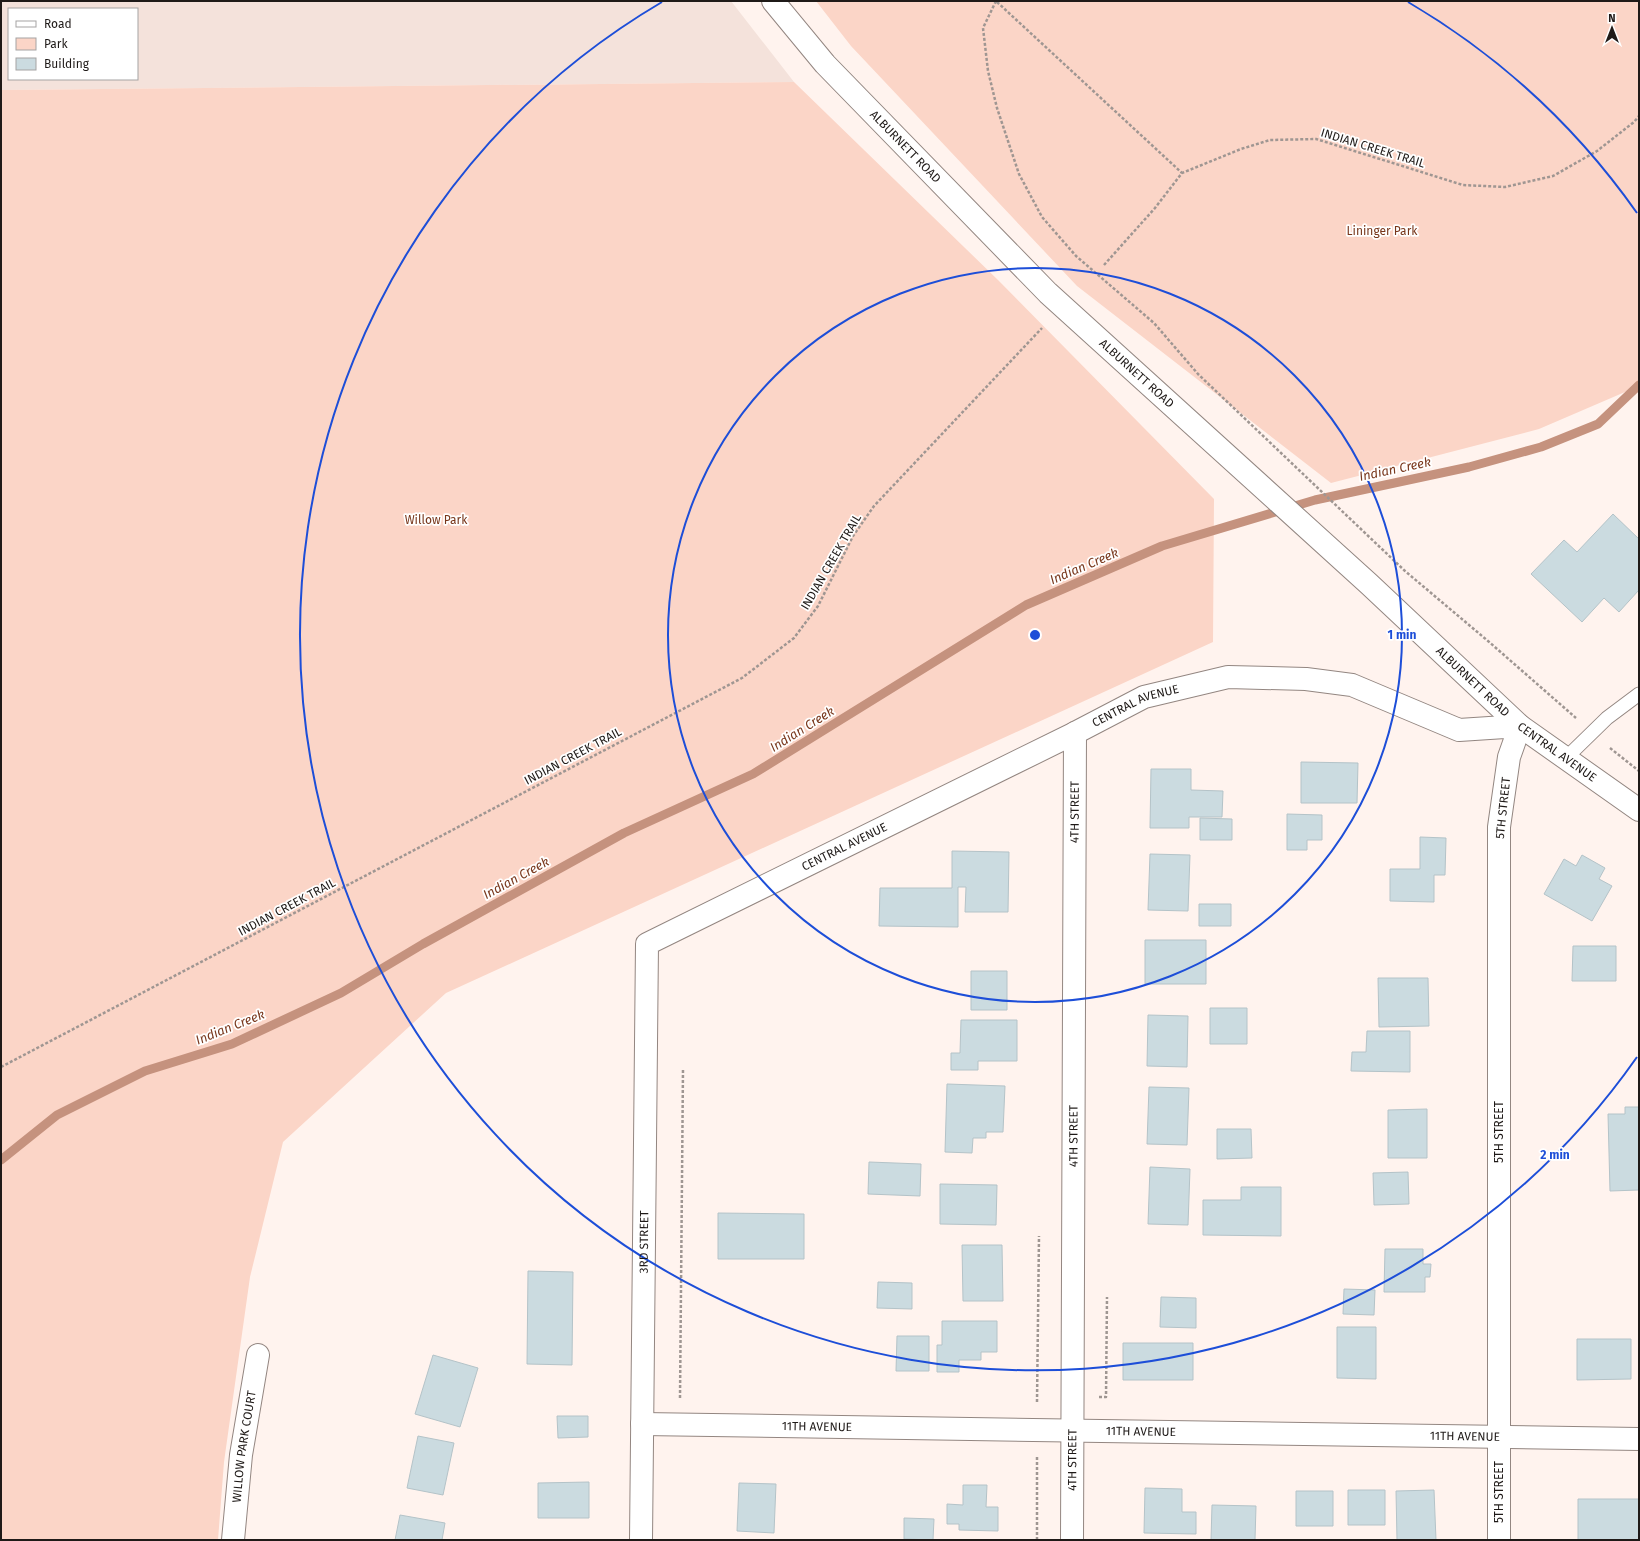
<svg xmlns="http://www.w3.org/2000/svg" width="1640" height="1541" font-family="'Fira Sans',sans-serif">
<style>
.built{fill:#f4e2db;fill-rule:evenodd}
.green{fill:#fbd5c7}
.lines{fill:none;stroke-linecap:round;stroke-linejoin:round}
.stream{stroke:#c5927e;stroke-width:9}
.building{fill:#cbdbe0;stroke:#b4c3c8}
.service-casing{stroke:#938681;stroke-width:15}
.minor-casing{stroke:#938681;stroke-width:24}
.tertiary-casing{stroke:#938681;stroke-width:24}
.path{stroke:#9f9692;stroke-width:2.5;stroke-dasharray:3 2;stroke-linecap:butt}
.service{stroke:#fff;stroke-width:13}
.minor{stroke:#fff;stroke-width:22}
.tertiary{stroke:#fff;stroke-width:22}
.ring{fill:none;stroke:#1d4ed8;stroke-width:2}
.labels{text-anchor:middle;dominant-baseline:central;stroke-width:3.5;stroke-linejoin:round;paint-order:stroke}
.street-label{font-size:12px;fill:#1f1a18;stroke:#fff}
.park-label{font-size:12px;fill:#77361a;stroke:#fff}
.water-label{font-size:13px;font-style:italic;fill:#7a391e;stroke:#fff}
.centre{fill:#1d4ed8;stroke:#fff;stroke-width:2}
.ring-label{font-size:12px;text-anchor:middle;font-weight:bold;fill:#1d4ed8;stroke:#fff;stroke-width:3.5;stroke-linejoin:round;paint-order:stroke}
</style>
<rect width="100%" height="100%" fill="#fff3ee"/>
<!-- built -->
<path class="built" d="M 1,1 L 731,1 L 794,82 L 1,90 ZM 9,9 L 137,9 L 137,79 L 9,79 Z"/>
<!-- green -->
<path class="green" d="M 816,1 L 1639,1 L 1639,386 L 1539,429 L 1331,483 L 1077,286 L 851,46 Z
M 794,82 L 998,280 L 1214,499 L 1213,642 L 446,993 L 283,1142 L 250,1277 L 224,1462 L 218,1540 L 1,1540 L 1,90 Z"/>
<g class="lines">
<!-- stream -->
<path class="stream" d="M 1,1160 L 57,1115 L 145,1071 L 232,1044 L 341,993 L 423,944 L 624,833 L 753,774 L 1026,605 L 1162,546 L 1315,500 L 1469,467 L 1541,447 L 1598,424 L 1639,385"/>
</g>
<!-- building -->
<path class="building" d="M 1613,514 L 1639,539 L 1639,590 L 1619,612 L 1604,598 L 1582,622 L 1531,574 L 1564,540 L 1577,552 Z
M 1301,762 L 1358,763 L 1357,803 L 1301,803 Z
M 1151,769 L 1191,769 L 1191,790 L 1223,791 L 1222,817 L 1189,817 L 1189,828 L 1150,828 Z
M 1287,814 L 1322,815 L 1322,840 L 1307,840 L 1307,850 L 1287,850 Z
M 1200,818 L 1232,819 L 1232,840 L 1200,840 Z
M 1420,837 L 1446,838 L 1445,875 L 1434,875 L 1434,902 L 1390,901 L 1390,869 L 1420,869 Z
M 952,851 L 1009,852 L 1008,912 L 965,912 L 966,887 L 958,887 L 958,927 L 879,926 L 880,888 L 952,888 Z
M 1150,854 L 1190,855 L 1188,911 L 1148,910 Z
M 1582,855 L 1605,868 L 1599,879 L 1612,886 L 1592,921 L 1544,894 L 1564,859 L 1576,866 Z
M 1199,904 L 1231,904 L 1231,926 L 1199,926 Z
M 1145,940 L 1206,940 L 1206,984 L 1145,984 Z
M 1573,946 L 1616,946 L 1616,981 L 1572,981 Z
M 971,971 L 1007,971 L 1007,1010 L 971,1010 Z
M 1378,978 L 1428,978 L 1429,1026 L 1379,1027 Z
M 1210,1008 L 1247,1008 L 1247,1044 L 1210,1044 Z
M 1148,1015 L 1188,1016 L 1187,1067 L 1147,1066 Z
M 961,1020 L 1017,1020 L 1017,1061 L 978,1061 L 978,1070 L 951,1070 L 951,1053 L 960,1053 Z
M 1367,1031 L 1410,1031 L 1410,1072 L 1351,1071 L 1352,1052 L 1366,1052 Z
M 947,1084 L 1005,1086 L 1003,1132 L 986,1132 L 986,1138 L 973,1138 L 972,1153 L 945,1152 Z
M 1149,1087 L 1189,1088 L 1187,1145 L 1147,1144 Z
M 1625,1107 L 1639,1107 L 1639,1190 L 1610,1191 L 1608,1114 L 1625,1114 Z
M 1427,1109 L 1427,1158 L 1388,1158 L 1388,1110 Z
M 1217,1129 L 1251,1129 L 1252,1158 L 1217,1159 Z
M 869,1162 L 921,1164 L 920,1196 L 868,1194 Z
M 1150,1167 L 1190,1169 L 1188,1225 L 1148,1224 Z
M 1408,1172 L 1409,1204 L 1374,1205 L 1373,1173 Z
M 940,1184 L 997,1185 L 996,1225 L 940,1224 Z
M 1241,1187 L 1281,1187 L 1281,1236 L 1203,1235 L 1203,1200 L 1241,1200 Z
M 718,1213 L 804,1214 L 804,1259 L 718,1259 Z
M 962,1245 L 1002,1245 L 1003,1301 L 963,1301 Z
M 1385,1249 L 1423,1249 L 1423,1264 L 1431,1264 L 1430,1277 L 1425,1277 L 1425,1292 L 1384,1292 Z
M 528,1271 L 573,1272 L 572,1365 L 527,1364 Z
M 878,1282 L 912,1283 L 912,1309 L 877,1308 Z
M 1344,1289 L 1375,1290 L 1374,1315 L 1343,1314 Z
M 1161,1297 L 1196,1298 L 1196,1328 L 1160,1327 Z
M 942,1321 L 997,1321 L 997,1352 L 981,1352 L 981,1360 L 959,1360 L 959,1372 L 937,1372 L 937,1345 L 942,1345 Z
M 1337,1327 L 1376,1327 L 1376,1379 L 1337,1378 Z
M 897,1336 L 929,1336 L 929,1371 L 896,1371 Z
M 1577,1339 L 1631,1339 L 1631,1379 L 1577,1380 Z
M 1123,1343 L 1193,1343 L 1193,1380 L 1123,1380 Z
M 433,1355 L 478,1368 L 460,1427 L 415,1414 Z
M 557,1416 L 588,1416 L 588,1437 L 558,1438 Z
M 418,1436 L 454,1443 L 443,1495 L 407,1488 Z
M 589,1482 L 589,1518 L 538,1518 L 538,1483 Z
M 739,1483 L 776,1484 L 774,1533 L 737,1531 Z
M 963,1485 L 987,1485 L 986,1507 L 998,1507 L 998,1531 L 959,1530 L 959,1524 L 947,1524 L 947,1504 L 963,1505 Z
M 1145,1488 L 1182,1489 L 1182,1512 L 1196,1512 L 1196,1534 L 1144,1533 Z
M 1348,1490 L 1385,1490 L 1385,1525 L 1348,1525 Z
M 1434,1490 L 1436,1540 L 1397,1540 L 1396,1491 Z
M 1296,1491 L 1333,1491 L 1333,1526 L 1296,1526 Z
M 1578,1499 L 1639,1499 L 1639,1540 L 1578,1540 Z
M 1212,1505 L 1256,1506 L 1255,1540 L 1211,1540 Z
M 400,1515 L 445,1523 L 442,1540 L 395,1540 Z
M 904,1518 L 934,1519 L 933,1540 L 904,1539 Z"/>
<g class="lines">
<defs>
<path id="service" d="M 1566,758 L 1607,718 L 1639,694"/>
<g id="minor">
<path id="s1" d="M 642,1424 L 1639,1439"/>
<path id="s2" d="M 233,1540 L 241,1455 L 258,1355"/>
<path id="s3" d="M 641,1540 L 647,944 L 1075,733 L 1144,697 L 1228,677 L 1306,679 L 1352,685 L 1459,730 L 1520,726 L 1509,757 L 1499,827 L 1499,1540"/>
<path id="s4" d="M 1072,1540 L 1075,733"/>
</g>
<g id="tertiary">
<path id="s5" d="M 773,1 L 825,64 L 1048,293 L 1369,584 L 1520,726 L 1639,810"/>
</g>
</defs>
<!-- service casing -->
<use href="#service" class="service-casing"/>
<!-- minor casing -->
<use href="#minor" class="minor-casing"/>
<!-- tertiary casing -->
<use href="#tertiary" class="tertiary-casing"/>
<!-- path -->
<path class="path" d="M 996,1 L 983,28 L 988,71 L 997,108 L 1019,174 L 1042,217 L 1076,256 L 1154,323 L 1198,374 L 1405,571 L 1488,641 L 1576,718
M 997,2 L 1182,173
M 1104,265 L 1155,208 L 1182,173 L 1241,149 L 1270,140 L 1316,139 L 1463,185 L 1505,187 L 1553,176 L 1597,151 L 1634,122 L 1639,116
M 1610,748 L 1639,771
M 1,1067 L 742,678 L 794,638 L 818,606 L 853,536 L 874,506 L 1042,328
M 1099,1397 L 1106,1397 L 1107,1297
M 680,1398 L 683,1069
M 1037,1402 L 1039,1236
M 1037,1540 L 1037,1457"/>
<!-- service -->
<use href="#service" class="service"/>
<!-- minor -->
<use href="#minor" class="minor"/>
<!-- tertiary -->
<use href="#tertiary" class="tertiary"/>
</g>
<!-- distance rings -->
<g class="ring">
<circle cx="1035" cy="635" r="367"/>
<path d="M1637 1057A735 735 0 1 1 662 2M1408 2A735 735 0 0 1 1637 213"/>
</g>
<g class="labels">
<!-- street labels -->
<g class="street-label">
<text stroke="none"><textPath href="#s5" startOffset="197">ALBURNETT ROAD</textPath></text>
<text transform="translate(1373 148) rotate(17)">INDIAN CREEK TRAIL</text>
<text stroke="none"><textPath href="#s5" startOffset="521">ALBURNETT ROAD</textPath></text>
<text transform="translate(831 562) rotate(-60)">INDIAN CREEK TRAIL</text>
<text stroke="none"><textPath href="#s5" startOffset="977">ALBURNETT ROAD</textPath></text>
<text stroke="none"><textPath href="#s3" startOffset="1140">CENTRAL AVENUE</textPath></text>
<text stroke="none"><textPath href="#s5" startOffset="1087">CENTRAL AVENUE</textPath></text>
<text transform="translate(573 756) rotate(-28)">INDIAN CREEK TRAIL</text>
<text transform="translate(1503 808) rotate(-84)">5TH STREET</text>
<text stroke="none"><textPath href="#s4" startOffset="728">4TH STREET</textPath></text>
<text stroke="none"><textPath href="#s3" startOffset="816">CENTRAL AVENUE</textPath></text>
<text transform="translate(287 907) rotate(-28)">INDIAN CREEK TRAIL</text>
<text transform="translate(1499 1132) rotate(-90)">5TH STREET</text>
<text stroke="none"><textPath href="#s4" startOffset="404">4TH STREET</textPath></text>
<text stroke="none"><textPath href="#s3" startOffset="298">3RD STREET</textPath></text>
<text stroke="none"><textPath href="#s1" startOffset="175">11TH AVENUE</textPath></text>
<text stroke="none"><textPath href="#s1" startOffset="499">11TH AVENUE</textPath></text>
<text stroke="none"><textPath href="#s1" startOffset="823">11TH AVENUE</textPath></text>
<text stroke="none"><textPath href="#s2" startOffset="94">WILLOW PARK COURT</textPath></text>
<text stroke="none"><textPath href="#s4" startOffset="80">4TH STREET</textPath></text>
<text transform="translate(1499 1492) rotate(-90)">5TH STREET</text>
</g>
<!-- park labels -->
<g class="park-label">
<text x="1382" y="231">Lininger Park</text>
<text x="436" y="520">Willow Park</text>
</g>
<!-- water labels -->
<g class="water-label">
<text transform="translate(1395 469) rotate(-12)">Indian Creek</text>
<text transform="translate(1084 566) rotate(-23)">Indian Creek</text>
<text transform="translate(802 729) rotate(-32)">Indian Creek</text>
<text transform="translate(516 878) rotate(-29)">Indian Creek</text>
<text transform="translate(230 1027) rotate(-22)">Indian Creek</text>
</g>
</g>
<circle cx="1035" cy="635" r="6" class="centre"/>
<g class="ring-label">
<text x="1402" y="639">1 min</text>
<text x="1555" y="1159">2 min</text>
</g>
<!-- border -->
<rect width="1640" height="1541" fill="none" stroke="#1f1a18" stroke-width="4"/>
<!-- legend -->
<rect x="8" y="8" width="130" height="72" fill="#ffffff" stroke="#a5a3a3"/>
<rect x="16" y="21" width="20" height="6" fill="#ffffff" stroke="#a5a3a3"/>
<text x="44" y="28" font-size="12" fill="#1f1a18">Road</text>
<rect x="16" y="38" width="20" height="12" fill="#fbd5c7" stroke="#a5a3a3"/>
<text x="44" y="48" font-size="12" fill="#1f1a18">Park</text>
<rect x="16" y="58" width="20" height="12" fill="#cbdbe0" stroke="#a5a3a3"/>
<text x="44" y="68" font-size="12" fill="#1f1a18">Building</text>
<!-- north arrow -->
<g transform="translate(1612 28)" stroke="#ffffff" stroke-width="3" paint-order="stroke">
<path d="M0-3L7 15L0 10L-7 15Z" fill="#1f1a18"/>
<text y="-6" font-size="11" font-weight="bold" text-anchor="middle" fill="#1f1a18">N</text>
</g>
</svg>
